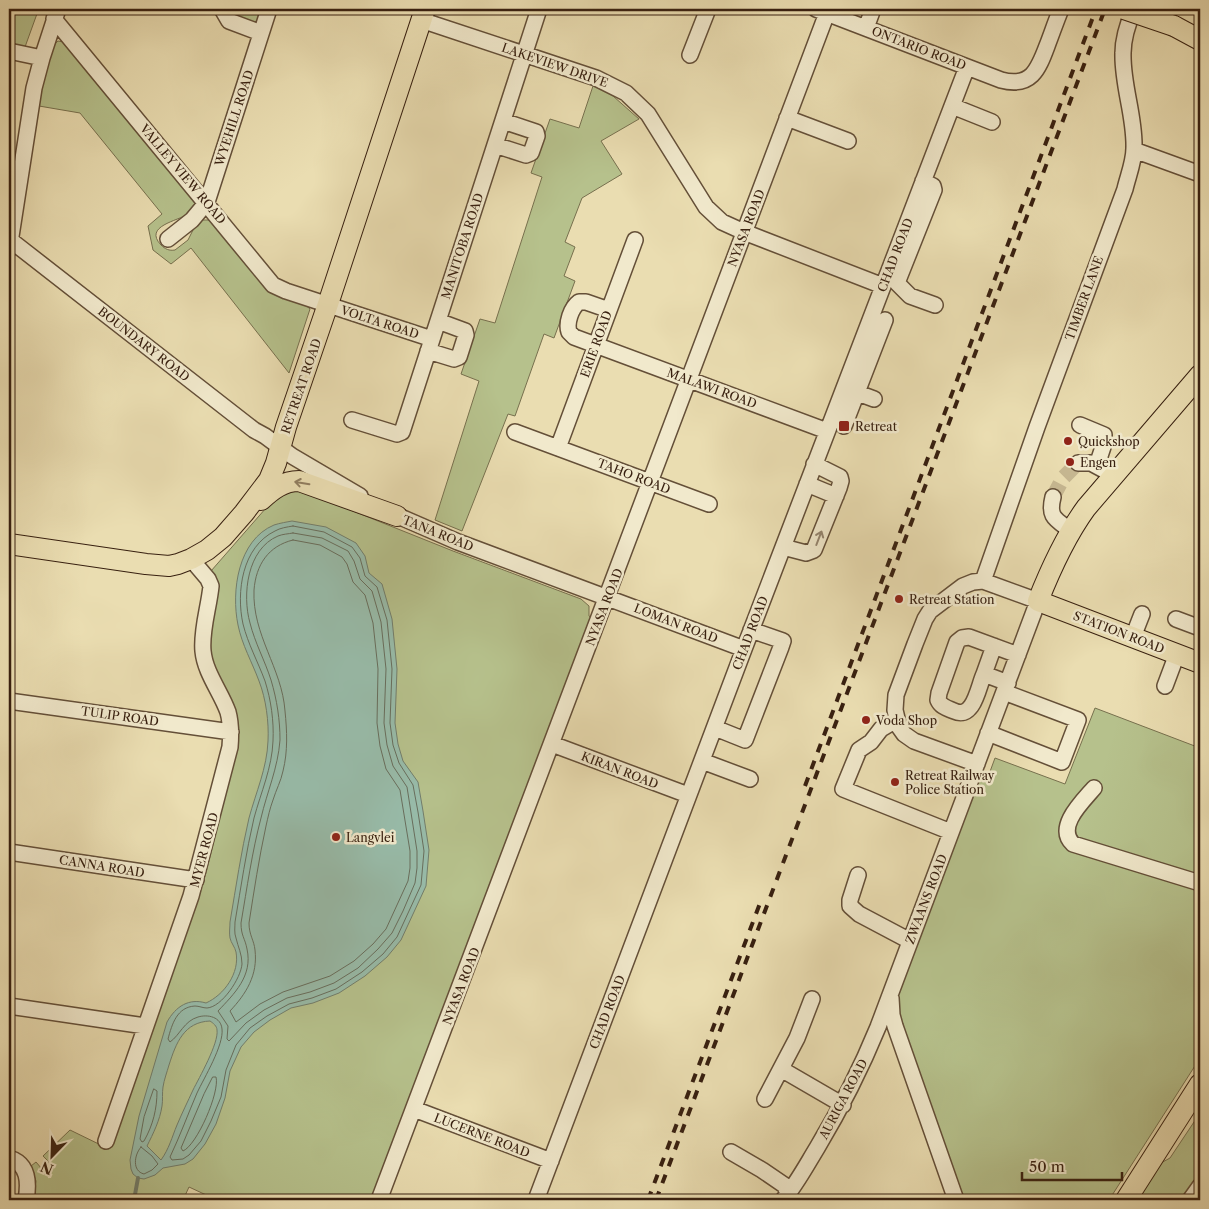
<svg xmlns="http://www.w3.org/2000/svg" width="1209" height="1209" font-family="'Libre Caslon Text',serif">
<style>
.green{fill:#b6c18c;stroke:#77704e}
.water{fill:#98bcaa;stroke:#727e6c;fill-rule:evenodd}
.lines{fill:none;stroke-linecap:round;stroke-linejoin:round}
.shore{stroke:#686e5d;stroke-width:1}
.stream{stroke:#727e6c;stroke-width:4}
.minor-tunnel{stroke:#c6b791;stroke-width:15;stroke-dasharray:15 8;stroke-linecap:butt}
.minor-casing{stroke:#644f38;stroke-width:18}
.major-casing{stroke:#382010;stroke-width:22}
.minor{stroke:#f1e9cc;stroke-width:15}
.major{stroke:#eaddb1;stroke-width:20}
.rail{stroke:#382010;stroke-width:4;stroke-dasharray:9 9;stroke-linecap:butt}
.major-bridge-casing{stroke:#382010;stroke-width:22;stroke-linecap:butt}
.major-bridge{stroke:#eaddb1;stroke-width:20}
.oneway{stroke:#917e60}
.oneway2{stroke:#94846e}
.poi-dot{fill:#8f2418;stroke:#f1e9cc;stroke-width:2}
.labels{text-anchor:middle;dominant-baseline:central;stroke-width:5;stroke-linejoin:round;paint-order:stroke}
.street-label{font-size:12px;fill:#382010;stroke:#f1e9cc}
.poi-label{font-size:12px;fill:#382010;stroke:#f1e9cc;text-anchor:start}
</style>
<rect width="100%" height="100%" fill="#eaddb1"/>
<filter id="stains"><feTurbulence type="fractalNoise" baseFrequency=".004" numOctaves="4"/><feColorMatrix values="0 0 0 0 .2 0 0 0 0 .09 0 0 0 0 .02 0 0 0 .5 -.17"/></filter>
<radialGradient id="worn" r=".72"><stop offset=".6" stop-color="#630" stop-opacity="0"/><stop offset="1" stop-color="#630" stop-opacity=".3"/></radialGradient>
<!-- green -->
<path class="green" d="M 9,9 L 36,9 L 38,11 L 25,47 L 9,45 Z
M 223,9 L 268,9 L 260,32 Z
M 58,41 L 64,42 L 195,201 C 195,206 192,211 188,214 C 178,221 143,226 161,245 C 165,249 169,251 175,250 L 188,240 L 196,224 L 200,220 L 210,220 L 310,309 L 289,373 L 191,248 L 171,264 L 153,250 L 148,226 L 162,214 L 80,113 L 39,106 C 42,90 45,50 58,41 Z
M 593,86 L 613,96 L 639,119 L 601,141 L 622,174 L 582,198 L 565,242 L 575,247 L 564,276 L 575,281 L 554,338 L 544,334 L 515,416 L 508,414 L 462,531 L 435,520 L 479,381 L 461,374 L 480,319 L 495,323 L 542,177 L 531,173 L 550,119 L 579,128 Z
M 295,490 L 308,493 L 453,551 L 581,599 L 589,606 L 589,616 L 592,618 L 372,1200 L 217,1200 L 189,1187 L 183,1200 L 33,1200 L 36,1181 L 31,1166 L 36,1162 L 42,1169 L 49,1162 L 43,1156 L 70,1130 L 109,1149 L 206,873 L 238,743 L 238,733 L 236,715 L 210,656 L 211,571 L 266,508 L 281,494 Z
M 1095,708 L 1200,748 L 1200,1058 L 1109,1200 L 963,1200 L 903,1026 L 898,1011 L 898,988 L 980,774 L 988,777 L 995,758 L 1065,784 Z
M 1200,1113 L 1200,1173 L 1183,1200 L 1137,1200 L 1159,1164 L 1170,1158 Z"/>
<!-- water -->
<path class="water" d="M 292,521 L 326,527 L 356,543 L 365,556 L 369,573 L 382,584 L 392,619 L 397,669 L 395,723 L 398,744 L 403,761 L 418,782 L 423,811 L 429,850 L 426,886 L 401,940 L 387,957 L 365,976 L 339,993 L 313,1003 L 291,1008 L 270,1020 L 254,1032 L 241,1047 L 230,1071 L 225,1098 L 216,1124 L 205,1144 L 193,1159 L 185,1164 L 163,1168 L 155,1175 L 144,1179 L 138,1178 L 133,1174 L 131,1169 L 130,1160 L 139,1116 L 167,1022 C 176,1006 189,998 206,1003 C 224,995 240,973 236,952 C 235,947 231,943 230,938 C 229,933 230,927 230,922 C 236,887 241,852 249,818 C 256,792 267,768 268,741 C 269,722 266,699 259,681 C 252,662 242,645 238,625 C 231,591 238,540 274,525 C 280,523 287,522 292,521 ZM 210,1021 C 213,1023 217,1026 217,1030 C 219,1043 199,1078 193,1090 C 188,1101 182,1113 177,1125 C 172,1137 169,1149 161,1160 L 147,1146 C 153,1134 160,1120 162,1106 C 163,1100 162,1093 163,1087 C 164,1080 167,1072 169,1065 C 176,1043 184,1022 210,1021 Z"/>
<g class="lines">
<!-- shore -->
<path class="shore" d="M 293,526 L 324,532 L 352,547 L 360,558 L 365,576 L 377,587 L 387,620 L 392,669 L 390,723 L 393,745 L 399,763 L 413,785 L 418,812 L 424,851 L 421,885 L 397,937 L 383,954 L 362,972 L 336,989 L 312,998 L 289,1004 L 267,1016 L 250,1028 L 236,1045 L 226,1070 L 221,1097 L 211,1121 L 201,1141 L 189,1155 L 183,1159 L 172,1160 L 170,1157 C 180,1136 188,1114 197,1093 C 204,1078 224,1045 222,1029 C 221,1017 208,1014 198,1017 C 184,1021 180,1035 170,1042 L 168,1039 C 172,1024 177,1007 195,1006 C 199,1006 203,1008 207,1008 C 222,1007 241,978 242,964 C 242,954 238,947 236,938 C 234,933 235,927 235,922 C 241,887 246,852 254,818 C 261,792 272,768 273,741 C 274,721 271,700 265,681 C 258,662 248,644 243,624 C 236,592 242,547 275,531 C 280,528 287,527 293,526 Z
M 293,533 L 322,538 L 348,551 L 354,561 L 360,579 L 372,591 L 381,622 L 386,669 L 384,723 L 387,745 L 393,766 L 407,787 L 417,851 L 417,868 L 415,883 L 403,911 L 392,933 L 378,949 L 358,968 L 334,983 L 310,992 L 287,998 L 264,1010 L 246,1023 L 229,1041 L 227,1039 L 228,1026 L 218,1011 C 234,994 253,976 247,949 C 245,938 241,936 241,923 C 247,888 252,852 261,818 C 267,792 278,768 280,740 C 280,720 277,700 271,680 C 265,661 255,643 250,623 C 242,595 247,549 278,536 C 283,534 288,534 293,533 Z
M 293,540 L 320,545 L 342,557 L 347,564 L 353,582 L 365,595 L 373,623 L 378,669 L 377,723 L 380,746 L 386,769 L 400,790 L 410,851 L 410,868 L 408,881 L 386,929 L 373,944 L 354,961 L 330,976 L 283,992 L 260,1004 L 236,1022 L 230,1011 C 246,994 258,975 255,950 C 254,940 249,935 249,923 C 254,891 259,858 266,826 C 268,817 270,808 273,800 C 276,790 281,781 283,771 C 288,751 287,731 285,711 C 282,668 252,635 254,590 C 256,565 268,546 293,540 Z
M 213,1077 L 216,1077 C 220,1092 197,1145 183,1151 L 181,1148 L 204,1094 Z
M 154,1089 L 157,1091 C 157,1109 153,1125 144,1141 L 142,1142 L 140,1139 L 144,1117 Z
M 141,1147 L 152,1156 L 158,1164 L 152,1170 L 144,1174 C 132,1171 134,1155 141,1147 Z"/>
<!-- stream -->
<path class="stream" d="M 134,1200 L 138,1178"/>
<!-- minor-tunnel -->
<path class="minor-tunnel" d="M 1053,497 L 1063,478 L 1078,463"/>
<defs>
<path id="minor" d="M 222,9 L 229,21 L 261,33
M 816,9 L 1001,80 C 1031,88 1038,70 1047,46 C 1052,33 1056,21 1061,9
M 54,19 L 273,285 L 286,291 L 432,339
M 421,20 L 596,78 L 626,93 L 648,114 L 706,207 L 722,222 L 744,232 L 883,286
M 866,28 L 873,9
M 9,51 L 42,58
M 690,55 L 708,9
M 952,106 L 992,122
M 787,118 L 848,141
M 495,145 L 526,155 L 531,153 L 537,136 L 536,132 L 503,121
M 1134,150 L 1200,174
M 923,181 L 933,186 L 934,190 L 897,283 L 910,296 L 935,305
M 9,239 L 254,430 L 265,436 L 292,456 L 360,496
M 168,239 L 192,220 L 207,202 L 269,9
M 9,249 L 34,88 L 42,58 L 58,9
M 609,310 L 586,302 L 579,302 C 571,308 566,323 569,332 L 574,337 L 827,431
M 428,351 L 454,359 L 459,357 L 466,335 L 465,331 L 438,321
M 847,389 L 874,399
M 352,420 L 397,434 L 402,432 L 539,9
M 1080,425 L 1104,435 L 1103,447 L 1097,465
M 844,426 L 885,320
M 515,432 L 709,504
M 558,448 L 635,240
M 1078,463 L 1091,463 L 1104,470
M 807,484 L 836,496
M 1053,497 C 1048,517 1055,519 1070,530
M 389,512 L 458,542 L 744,649
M 783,547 L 806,553 L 814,550 L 839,488 L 841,481 L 840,477 L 814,464
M 983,581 L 1037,427 L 1125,189 C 1128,176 1134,162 1134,148 C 1135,116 1122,85 1123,53 C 1123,37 1128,23 1134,9
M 1176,619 L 1200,628
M 1133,637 L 1142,614
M 984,674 L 994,646
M 1008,683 L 984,674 C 978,687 974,720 954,711 C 947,708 941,707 938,700 L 939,693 L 957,642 L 962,638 L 969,637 L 1018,655
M 1165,686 L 1177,654
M 9,701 L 231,732
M 896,720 L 881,729 L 871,742 L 859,750 L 843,789 L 951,832
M 715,728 L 745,740 L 781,647 L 783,641 L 751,630
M 988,733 L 1062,762 L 1078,720 L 1004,692
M 552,744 L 688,795
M 702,761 L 750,779
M 1094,788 C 1083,801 1055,827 1073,844 L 1200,883
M 9,852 L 196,880
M 858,875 L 850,900 L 850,906 L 859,914 L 910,941
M 891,998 L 892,1015 L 895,1026 L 956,1200
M 9,1006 L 145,1026
M 781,1069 L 843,1105
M 765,1099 L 797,1038 L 812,999
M 414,1109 L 551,1161
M 106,1141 L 191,896 L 230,747 C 231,735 231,723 228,712 C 221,692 205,673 203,651 C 201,630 209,607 211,586 L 208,579 L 191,559
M 731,1152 L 762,1170 L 784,1185 L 792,1200
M 9,1158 C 29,1164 29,1183 26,1200
M 379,1200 L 827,13
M 536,1200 L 744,649 L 967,67
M 783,1200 C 796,1185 806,1166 817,1148 C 841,1108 860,1071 878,1027 L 1038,601 L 983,581 L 973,582 L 963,586 L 930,611 L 925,619 L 915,644 L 896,695 L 895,710 L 899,727 L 904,734 L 914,741 L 977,764
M 1190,1200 L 1200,1186"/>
<path id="major" d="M 1174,26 L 1200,40
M 1200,375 L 1086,508 C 1065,537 1051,568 1038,601 L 1200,663
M 261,500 C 272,490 283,481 299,481 L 397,516
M 9,544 L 146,564 L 169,566 L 178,564 L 191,559 L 207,550 L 223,537 L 244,513 L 269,480 L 276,463 L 286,427 L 328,304 L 425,9
M 1126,1200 L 1200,1084"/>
</defs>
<!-- minor casing -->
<use href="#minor" class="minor-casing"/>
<!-- major casing -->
<use href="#major" class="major-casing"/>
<!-- minor -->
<use href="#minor" class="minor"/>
<!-- major -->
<use href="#major" class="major"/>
<!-- rail -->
<path class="rail" d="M 805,786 L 1096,9
M 648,1200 L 762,898
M 656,1200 L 1105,9"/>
<defs>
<path id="major-bridge" d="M 1124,9 L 1174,26"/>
</defs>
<!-- major-bridge casing -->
<use href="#major-bridge" class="major-bridge-casing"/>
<!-- major-bridge -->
<use href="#major-bridge" class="major-bridge"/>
</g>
<!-- one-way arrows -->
<defs><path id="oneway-shaft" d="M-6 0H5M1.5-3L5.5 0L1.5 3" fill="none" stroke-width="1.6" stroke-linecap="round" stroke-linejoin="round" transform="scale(1.25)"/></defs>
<use class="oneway" href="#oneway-shaft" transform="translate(302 483) rotate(-171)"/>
<use class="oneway2" href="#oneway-shaft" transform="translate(819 538) rotate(-69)"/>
<!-- markers -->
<g class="poi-dot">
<rect x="838" y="420" width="12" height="12" rx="2.5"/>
<circle cx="1068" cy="441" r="5"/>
<circle cx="1070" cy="462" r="5"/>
<circle cx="899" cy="599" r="5"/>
<circle cx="866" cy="720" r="5"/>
<circle cx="895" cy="782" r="5"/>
<circle cx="336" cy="837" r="5"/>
</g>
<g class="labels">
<!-- street labels -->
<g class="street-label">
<text transform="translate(919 48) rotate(21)">ONTARIO ROAD</text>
<text transform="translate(555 65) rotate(19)">LAKEVIEW DRIVE</text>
<text transform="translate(234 118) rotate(-72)">WYEHILL ROAD</text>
<text transform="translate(183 174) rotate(50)">VALLEY VIEW ROAD</text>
<text transform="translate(746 228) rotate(-69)">NYASA ROAD</text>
<text transform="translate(462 246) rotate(-72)">MANITOBA ROAD</text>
<text transform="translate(895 255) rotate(-69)">CHAD ROAD</text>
<text transform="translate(1084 298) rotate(-70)">TIMBER LANE</text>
<text transform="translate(380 322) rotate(18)">VOLTA ROAD</text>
<text transform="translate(144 344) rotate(38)">BOUNDARY ROAD</text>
<text transform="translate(596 344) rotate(-70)">ERIE ROAD</text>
<text transform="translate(301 386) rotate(-71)">RETREAT ROAD</text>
<text transform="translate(712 388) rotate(20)">MALAWI ROAD</text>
<text transform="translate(634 476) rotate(21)">TAHO ROAD</text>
<text transform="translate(438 533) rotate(22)">TANA ROAD</text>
<text transform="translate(604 607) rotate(-69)">NYASA ROAD</text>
<text transform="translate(676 623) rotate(21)">LOMAN ROAD</text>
<text transform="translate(1119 632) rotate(21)">STATION ROAD</text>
<text transform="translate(750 633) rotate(-69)">CHAD ROAD</text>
<text transform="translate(120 716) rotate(8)">TULIP ROAD</text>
<text transform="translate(620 770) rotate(21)">KIRAN ROAD</text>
<text transform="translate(204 850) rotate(-75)">MYER ROAD</text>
<text transform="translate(102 866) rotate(9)">CANNA ROAD</text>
<text transform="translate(926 899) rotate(-69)">ZWAANS ROAD</text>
<text transform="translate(461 986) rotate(-69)">NYASA ROAD</text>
<text transform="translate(607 1012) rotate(-69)">CHAD ROAD</text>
<text transform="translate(843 1099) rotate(-62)">AURIGA ROAD</text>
<text transform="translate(482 1135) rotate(21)">LUCERNE ROAD</text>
</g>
<!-- poi labels -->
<g class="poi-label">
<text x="855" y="426">Retreat</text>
<text x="1078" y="441">Quickshop</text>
<text x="1080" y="462">Engen</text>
<text x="909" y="599">Retreat Station</text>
<text x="876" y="720">Voda Shop</text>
<text x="905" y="775">Retreat Railway<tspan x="905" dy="14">Police Station</tspan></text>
<text x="346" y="837">Langvlei</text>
</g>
</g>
<!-- margin -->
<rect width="1209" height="1209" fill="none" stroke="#eaddb1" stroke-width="30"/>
<rect x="10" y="10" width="1189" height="1189" fill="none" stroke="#382010" stroke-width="2.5"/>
<rect x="15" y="15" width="1179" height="1179" fill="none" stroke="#382010"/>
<!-- north arrow -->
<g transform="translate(52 1156) rotate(203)" stroke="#f1e9cc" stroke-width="4" paint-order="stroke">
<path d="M0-4L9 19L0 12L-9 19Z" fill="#382010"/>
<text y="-8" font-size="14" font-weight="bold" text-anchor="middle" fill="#382010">N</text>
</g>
<!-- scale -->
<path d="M1022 1172v8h100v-8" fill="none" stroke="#382010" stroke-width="2.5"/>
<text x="1029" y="1172" font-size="15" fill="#382010" stroke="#f1e9cc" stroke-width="4" paint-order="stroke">50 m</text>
<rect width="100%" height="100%" filter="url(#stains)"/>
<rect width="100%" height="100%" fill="url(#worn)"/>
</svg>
